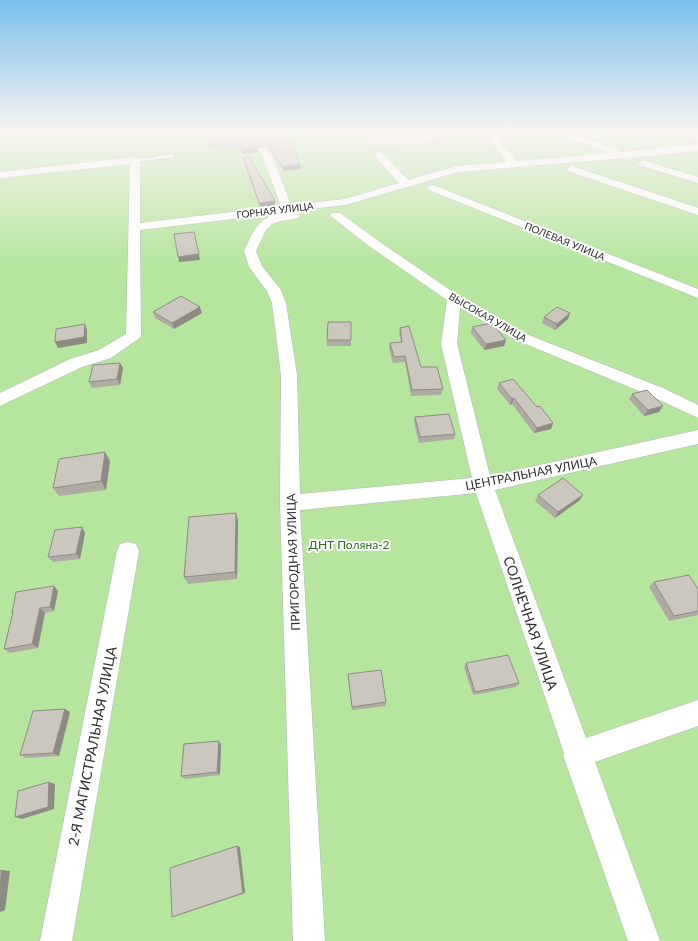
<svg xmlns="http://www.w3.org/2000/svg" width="698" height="941" font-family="Lato,sans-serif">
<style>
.green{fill:#b6e59e}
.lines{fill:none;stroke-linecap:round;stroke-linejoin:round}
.stream{fill:#75cff0;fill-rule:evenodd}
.lane-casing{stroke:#b4b7c1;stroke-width:2}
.street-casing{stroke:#b4b7c1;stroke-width:1}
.path{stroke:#c9c9c9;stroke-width:1.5;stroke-dasharray:1.5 1;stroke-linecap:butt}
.lane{fill:#fff;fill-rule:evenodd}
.street{fill:#fff;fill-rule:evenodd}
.wall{fill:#afaba4}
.shaded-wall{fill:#8e8b86}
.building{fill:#cbc7bf;stroke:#8e8b86}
.labels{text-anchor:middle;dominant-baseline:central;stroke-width:4;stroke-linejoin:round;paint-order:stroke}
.far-street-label{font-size:10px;fill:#2e2e2e;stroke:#fff}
.street-label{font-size:12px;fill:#2e2e2e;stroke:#fff}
.park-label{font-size:12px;fill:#2c6e1b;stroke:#fff}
.near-street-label{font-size:14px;fill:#2e2e2e;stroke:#fff}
</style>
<rect width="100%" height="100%" fill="#efe9e1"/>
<!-- green -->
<path class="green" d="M 0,132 L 329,132 L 326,134 L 349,134 L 367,137 L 376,147 L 434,141 L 446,132 L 698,132 L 698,941 L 0,941 Z"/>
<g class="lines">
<!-- stream -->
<path class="stream" d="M 301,132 L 310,132 L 327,133 L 346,133 L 398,140 L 407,139 L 416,136 L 426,132 L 428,132 C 402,148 375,137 347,134 C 332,133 315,136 301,132 Z"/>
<defs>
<path id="lane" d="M 173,154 L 175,155 L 175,157 L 135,162 L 132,160 Z"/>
<path id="street" d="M 483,132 L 492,132 L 517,161 L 611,153 L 558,134 L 557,132 L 569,132 L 623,152 L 698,144 L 698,150 L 662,155 L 458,172 L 345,205 L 294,211 L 300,216 L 298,218 L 281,221 L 272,224 L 266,230 L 256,251 L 262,266 L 281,290 L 286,303 L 297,375 L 300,494 L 472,478 L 441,344 L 447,300 L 369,246 L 332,217 L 330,215 L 332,213 L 340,213 L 377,240 L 459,296 L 526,334 L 663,388 L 698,405 L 698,418 L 651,396 L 516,340 L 460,308 L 457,344 L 490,476 L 698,430 L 698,444 L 495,490 L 586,738 L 698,700 L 698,726 L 595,762 L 660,941 L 628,941 L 563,755 L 564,753 L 476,493 L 300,510 L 325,941 L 293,941 L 280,503 L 281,375 L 272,303 L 267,291 L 249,267 L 244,251 C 254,229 258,217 284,213 L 140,230 L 141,336 L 138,339 L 111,358 L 82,367 L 0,406 L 0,393 L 70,359 L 99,350 L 126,334 L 130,164 L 0,178 L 0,172 L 135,157 L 138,158 L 140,160 L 140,223 L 281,206 L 262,155 L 258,150 L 260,148 L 266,148 L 272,155 L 291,205 L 345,199 L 399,183 L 374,155 L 379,152 L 382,153 L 408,180 L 457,166 L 507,162 Z
M 679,132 L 692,132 L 698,134 L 698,140 L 681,134 Z
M 643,160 L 698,177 L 698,183 L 639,165 L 638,163 Z
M 572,166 L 698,208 L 698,215 L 568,171 L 567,169 Z
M 433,185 L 698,289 L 698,298 L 429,190 L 428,188 L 429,186 Z
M 128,542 L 136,544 L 139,551 L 72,941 L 40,941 L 117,551 L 120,544 Z"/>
</defs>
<!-- lane casing -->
<use href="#lane" class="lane-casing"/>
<!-- street casing -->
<use href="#street" class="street-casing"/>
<!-- path -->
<path class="path" d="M 380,145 L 393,137 L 408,134 L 405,132"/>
<!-- lane -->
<use href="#lane" class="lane"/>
<!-- street -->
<use href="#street" class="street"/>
</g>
<!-- wall -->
<path class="wall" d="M 631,132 L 665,132 L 645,139 Z
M 269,142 L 301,169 L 284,171 L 267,147 L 259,147 L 257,149 L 258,152 L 242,154 L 240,147 L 209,148 L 208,144 Z
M 244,159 L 275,205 L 260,207 L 244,163 Z
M 153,312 L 202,313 L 174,329 L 155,318 Z
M 570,313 L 568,319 L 555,330 L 542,323 L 544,317 Z
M 351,322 L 351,346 L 327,346 L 327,340 Z
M 472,327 L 506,340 L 504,346 L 484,350 L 471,333 Z
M 400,328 L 421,367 L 443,389 L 441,395 L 411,396 L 405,362 L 393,363 L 389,349 L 390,343 L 401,342 L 399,334 Z
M 120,363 L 123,368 L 120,385 L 92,388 L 89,382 Z
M 499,383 L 537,407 L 553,423 L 551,429 L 534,433 L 512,404 L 510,405 L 497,389 Z
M 632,394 L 659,412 L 644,416 L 629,399 Z
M 415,417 L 455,434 L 454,439 L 419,443 L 414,423 Z
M 110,461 L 106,490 L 59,496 L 53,488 Z
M 538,495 L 580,500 L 555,518 L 535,501 Z
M 236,513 L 238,521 L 237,579 L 188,584 L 184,577 Z
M 85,533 L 80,559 L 53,562 L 48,557 Z
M 654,582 L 698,589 L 698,615 L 669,621 L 649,587 Z
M 54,586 L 58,591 L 54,611 L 45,613 L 38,648 L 10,653 L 4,649 L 13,614 L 12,613 Z
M 466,663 L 519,683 L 516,687 L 473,695 L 464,667 Z
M 348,674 L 386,702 L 386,706 L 352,710 Z
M 70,712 L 59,756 L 26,758 L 20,755 Z
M 221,744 L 220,775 L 185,779 L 181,776 Z"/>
<!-- shaded-wall -->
<path class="shaded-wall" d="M 655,132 L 665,132 L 645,139 L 646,135 Z
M 258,142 L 259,147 L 257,149 L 258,152 L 242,154 L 241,149 L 256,145 Z
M 300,164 L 301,169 L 284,171 L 283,167 Z
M 275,201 L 275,205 L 260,207 L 259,203 Z
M 194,232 L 200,260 L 179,262 L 178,257 Z
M 200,307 L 202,313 L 174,329 L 172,323 Z
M 570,313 L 568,319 L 555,330 L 557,324 Z
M 85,324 L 87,330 L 87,343 L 58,348 L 55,342 Z
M 506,340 L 504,346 L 484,350 L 486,344 Z
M 120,363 L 123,368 L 120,385 L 117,379 Z
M 514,398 L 512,404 L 510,405 L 512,399 Z
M 663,406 L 659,412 L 644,416 L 648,410 Z
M 553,423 L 551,429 L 534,433 L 537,428 Z
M 105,452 L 110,461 L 106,490 L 101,481 Z
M 583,495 L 580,500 L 555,518 L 558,512 Z
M 236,513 L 238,521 L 237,579 L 235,572 Z
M 82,527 L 85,533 L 80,559 L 76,554 Z
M 54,586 L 58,591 L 54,611 L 50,607 Z
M 40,608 L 45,613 L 38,648 L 32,644 Z
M 65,709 L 70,712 L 59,756 L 53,753 Z
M 219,741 L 221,744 L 220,775 L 217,772 Z
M 49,782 L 55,784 L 54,809 L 22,819 L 15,817 Z
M 237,846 L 240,847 L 245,893 L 176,916 L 172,917 Z
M 2,870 L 10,871 L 5,910 L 0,912 L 0,888 Z"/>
<!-- building -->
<path class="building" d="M 210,132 L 264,132 L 269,142 L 290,140 L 300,164 L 283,167 L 267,142 L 258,142 L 256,145 L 257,147 L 241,149 L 239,143 L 208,144 Z
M 640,132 L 655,132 L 646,135 Z
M 249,157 L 275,201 L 259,203 L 244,159 Z
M 194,232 L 199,254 L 178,257 L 174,234 Z
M 181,296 L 200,307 L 172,323 L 153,312 Z
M 557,307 L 570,313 L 557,324 L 544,317 Z
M 328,322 L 351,322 L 351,340 L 327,340 Z
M 492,323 L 506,340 L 486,344 L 472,327 Z
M 85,324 L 84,337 L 55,342 L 56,329 Z
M 409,326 L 421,367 L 437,367 L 443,389 L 412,390 L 405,356 L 394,357 L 390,343 L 402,342 L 400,328 Z
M 120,363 L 117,379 L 89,382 L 93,365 Z
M 513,379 L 537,407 L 540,406 L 553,423 L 537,428 L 514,398 L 512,399 L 499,383 Z
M 647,390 L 663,406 L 648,410 L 632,394 Z
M 449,414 L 455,434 L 420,437 L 415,417 Z
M 105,452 L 101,481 L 53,488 L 59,459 Z
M 563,478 L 583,495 L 558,512 L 538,495 Z
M 236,513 L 235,572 L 184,577 L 189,517 Z
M 82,527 L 76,554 L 48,557 L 55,530 Z
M 689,575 L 698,589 L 698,611 L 674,616 L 654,582 Z
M 54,586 L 50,607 L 40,608 L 32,644 L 4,649 L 13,612 L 12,613 L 16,592 Z
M 508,655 L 519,683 L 475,692 L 466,663 Z
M 381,670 L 386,702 L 352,707 L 348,674 Z
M 65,709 L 53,753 L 20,755 L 33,711 Z
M 219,741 L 217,772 L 181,776 L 184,744 Z
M 49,782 L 48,807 L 15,817 L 18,791 Z
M 237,846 L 243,893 L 172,917 L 170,868 Z
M 2,870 L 0,888 L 0,871 Z"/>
<!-- sky -->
<linearGradient id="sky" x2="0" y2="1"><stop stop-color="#7abfeb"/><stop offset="0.5" stop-color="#f8f5f2"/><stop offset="1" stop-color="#f8f5f2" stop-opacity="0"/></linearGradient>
<rect width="698" height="263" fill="url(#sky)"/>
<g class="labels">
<!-- far-street labels -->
<g class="far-street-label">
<text transform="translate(275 210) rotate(-7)">ГОРНАЯ УЛИЦА</text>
<text transform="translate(565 241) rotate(22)">ПОЛЕВАЯ УЛИЦА</text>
<text transform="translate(488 317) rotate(30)">ВЫСОКАЯ УЛИЦА</text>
</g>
<!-- street labels -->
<g class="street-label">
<text transform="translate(531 473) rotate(-11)">ЦЕНТРАЛЬНАЯ УЛИЦА</text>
<text transform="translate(293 562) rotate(-92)">ПРИГОРОДНАЯ УЛИЦА</text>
</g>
<!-- park labels -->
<g class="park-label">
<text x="349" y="544">ДНТ Поляна-2</text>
</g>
<!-- near-street labels -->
<g class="near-street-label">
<text transform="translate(531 623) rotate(71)">СОЛНЕЧНАЯ УЛИЦА</text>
<text transform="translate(92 746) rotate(-79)">2-Я МАГИСТРАЛЬНАЯ УЛИЦА</text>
</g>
</g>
</svg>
